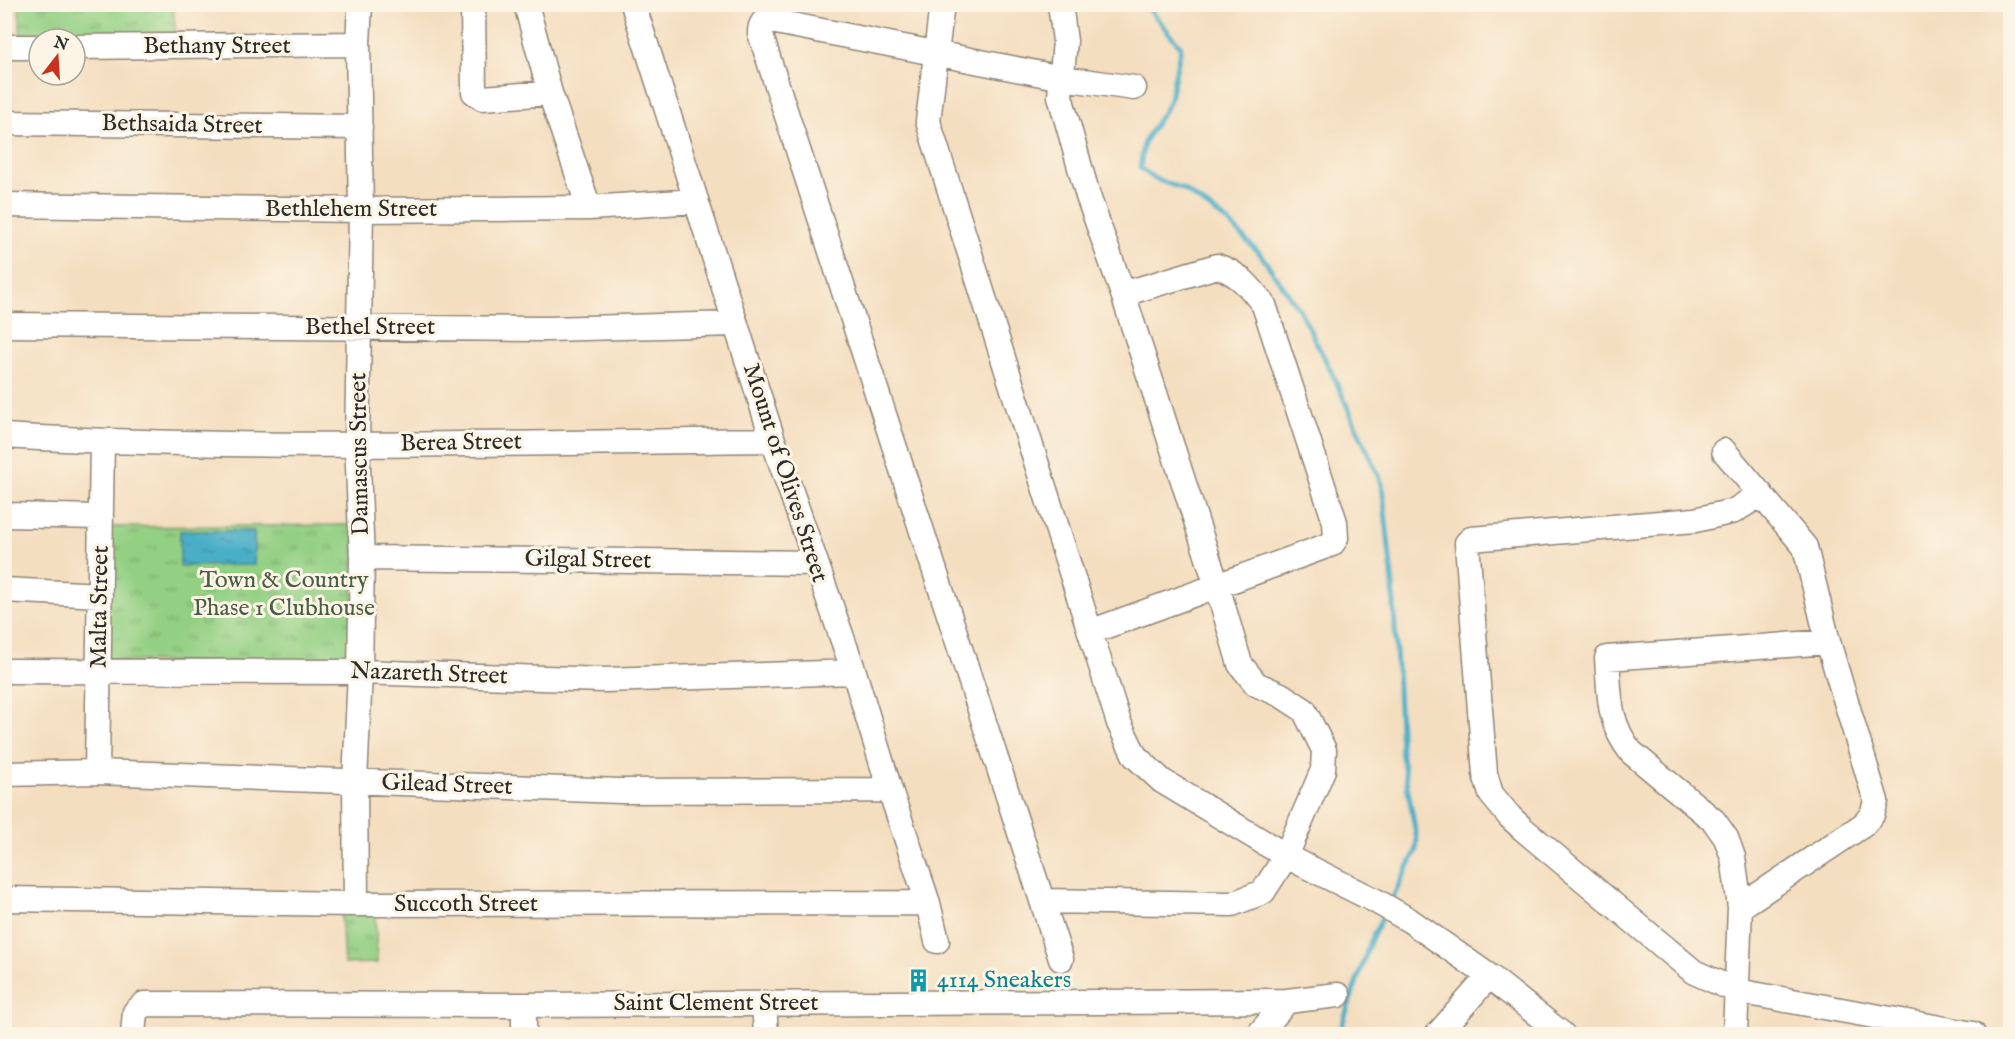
<svg xmlns="http://www.w3.org/2000/svg" width="2015" height="1039" font-family="'IM FELL English',serif">
<style>
.park{fill:url(#park-tufts);stroke:#607e58;stroke-width:1.5}
.water{fill:url(#water-ripples);stroke:#3a6d79;stroke-width:1.5}
.lines{fill:none;stroke-linecap:round;stroke-linejoin:round}
.stream{stroke:#48afc7;stroke-width:5}
.minor-casing{stroke:#908476;stroke-width:27}
.minor{stroke:#fff;stroke-width:24}
.labels{text-anchor:middle;dominant-baseline:central;stroke-width:6;stroke-linejoin:round;paint-order:stroke}
.street-label{font-size:24px;fill:#2b2b2b;stroke:#fcf5e5}
.park-label{font-size:24px;fill:#4a5d46;stroke:#fcf5e5}
.culture-label{font-size:24px;fill:#0d838f;stroke:#fcf5e5;text-anchor:start}
</style>
<defs>
<pattern id="park-tufts" width="24" height="20" patternUnits="userSpaceOnUse" patternTransform="scale(1.5)"><rect width="24" height="20" fill="#94d084"/><path d="M3 7l-1-3M5 7V3M7 7l1-3M15 17l-1-3M17 17v-4M19 17l1-3" fill="none" stroke="#79a96c"/></pattern>
<pattern id="water-ripples" width="26" height="14" patternUnits="userSpaceOnUse" patternTransform="scale(1.5)"><rect width="26" height="14" fill="#48afc7"/><path d="M2 4q2-2 4 0t4 0M15 11q2-2 4 0t4 0" fill="none" stroke="#3c8fa2"/></pattern>
</defs>
<rect width="100%" height="100%" fill="#fcf5e5"/>
<filter id="ink" filterUnits="userSpaceOnUse"><feTurbulence type="fractalNoise" baseFrequency=".0167" numOctaves="2"/><feDisplacementMap in="SourceGraphic" scale="12" xChannelSelector="R" yChannelSelector="G"/><feConvolveMatrix kernelMatrix="1 2 1 2 8 2 1 2 1" color-interpolation-filters="sRGB"/></filter>
<filter id="wash" filterUnits="userSpaceOnUse"><feTurbulence type="fractalNoise" baseFrequency=".008" numOctaves="4" result="noise"/><feDisplacementMap in="SourceGraphic" scale="24" xChannelSelector="R" yChannelSelector="G"/><feGaussianBlur stdDeviation="1.35" result="paint"/><feColorMatrix in="noise" values="0 0 0 0 0 0 0 0 0 0 0 0 0 0 0 0 0 1.4 0 .05"/><feComposite in="paint" operator="in"/></filter>
<g filter="url(#wash)">
<rect width="100%" height="100%" fill="#f4dec0"/>
<!-- park -->
<path class="park" d="M 19,5 L 173,5 L 176,39 L 39,39 L 21,42 Z
M 355,525 L 352,664 L 105,661 L 109,527 Z
M 341,909 L 375,909 L 377,963 L 344,964 Z"/>
<!-- water -->
<path class="water" d="M 180,531 L 254,531 L 254,565 L 180,566 Z"/>
<g class="lines">
<!-- stream -->
<path class="stream" d="M 1145,4 L 1181,47 L 1169,103 L 1144,142 L 1140,168 L 1155,179 L 1183,189 L 1226,220 L 1261,255 L 1300,311 L 1335,379 L 1382,484 L 1393,585 L 1401,751 L 1417,840 L 1416,851 L 1391,901
M 1339,1034 L 1370,942 L 1385,912"/>
</g>
</g>
<g filter="url(#ink)">
<g class="lines">
<defs>
<path id="minor" d="M 473,4 L 474,92 L 482,98 L 550,93
M 526,4 L 550,93 L 589,208
M 633,4 L 773,440 L 854,672 L 890,790 L 928,903 L 937,941
M 942,4 L 928,121 L 930,128 L 1119,723 L 1135,756 L 1162,781 L 1286,856 L 1376,901 L 1409,920 L 1489,976 L 1562,1034
M 4,47 L 39,47
M 75,47 L 358,44
M 4,123 L 360,127
M 4,205 L 361,210 L 589,208 L 696,201
M 4,325 L 547,329 L 736,324
M 4,436 C 260,451 517,443 773,440
M 1724,451 L 1805,547 L 1828,642 L 1876,801 L 1872,815 L 1863,825 L 1740,907
M 1761,494 L 1734,511 L 1695,520 L 1471,539 L 1467,543 L 1485,774 L 1491,794 L 1510,817 L 1523,829 L 1694,972 L 1737,991 L 1973,1034
M 4,515 L 101,517
M 362,558 L 815,563
M 4,590 L 100,595
M 1090,632 L 1332,544 L 1336,538 L 1335,522 L 1264,305 C 1250,287 1240,274 1217,266 L 1123,294
M 4,671 L 360,672 L 604,680 L 854,672
M 97,772 L 102,442
M 4,774 L 97,772 L 621,791 L 890,790
M 4,899 L 356,904 L 928,903
M 1042,901 L 1232,904 L 1263,892 L 1286,856 L 1323,770 L 1324,750 L 1304,710 L 1281,695 L 1256,684 L 1240,664 L 1217,586 L 1123,294 L 1088,196 L 1060,96 L 1065,41 L 1060,4
M 356,904 L 355,782 L 360,672 L 362,558 L 357,444 L 361,210 L 358,44 L 360,4
M 1061,959 L 760,33 C 760,27 761,23 766,20 L 1062,78 L 1134,88
M 764,1003 L 766,1034
M 524,1005 L 524,1034
M 133,1034 L 135,1012 L 144,1004 L 524,1005 L 1287,1001
M 1259,1034 L 1287,1001 L 1338,995
M 1438,1034 L 1489,976
M 1735,1034 L 1740,907 L 1733,857 L 1726,838 L 1714,821 L 1631,752 C 1607,721 1610,695 1607,658 L 1828,642"/>
</defs>
<!-- minor casing -->
<use href="#minor" class="minor-casing"/>
<!-- minor -->
<use href="#minor" class="minor"/>
</g>
</g>
<!-- icons -->
<defs>
<symbol id="building-bare" viewBox="-9 -9 18 18"><path d="M-4-6H4V6H1V3H-1V6H-4ZM-2.5-4.3h1.7v1.8h-1.7ZM.8-4.3h1.7v1.8H.8ZM-2.5-1h1.7V.8h-1.7ZM.8-1h1.7V.8H.8Z" fill="#0f9aa8" stroke="#fcf5e5" stroke-width="2.5" paint-order="stroke"/></symbol>
</defs>
<g fill-rule="evenodd">
<use href="#building-bare" x="902" y="964" width="33" height="33"/>
</g>
<g class="labels">
<!-- street labels -->
<g class="street-label">
<text x="217" y="46">Bethany Street</text>
<text transform="translate(182 125) rotate(1)">Bethsaida Street</text>
<text x="351" y="209">Bethlehem Street</text>
<text x="370" y="327">Bethel Street</text>
<text transform="translate(461 443) rotate(-1)">Berea Street</text>
<text transform="translate(360 454) rotate(-91)">Damascus Street</text>
<text transform="translate(785 473) rotate(72)">Mount of Olives Street</text>
<text transform="translate(588 560) rotate(1)">Gilgal Street</text>
<text transform="translate(100 607) rotate(-89)">Malta Street</text>
<text transform="translate(429 674) rotate(2)">Nazareth Street</text>
<text transform="translate(447 785) rotate(2)">Gilead Street</text>
<text x="466" y="904">Succoth Street</text>
<text x="716" y="1003">Saint Clement Street</text>
</g>
<!-- park labels -->
<g class="park-label">
<text x="284" y="580">Town &amp; Country<tspan x="284" dy="28">Phase 1 Clubhouse</tspan></text>
</g>
<!-- culture labels -->
<g class="culture-label">
<text x="937" y="980">4114 Sneakers</text>
</g>
</g>
<!-- margin -->
<rect width="2015" height="1039" fill="none" stroke="#fcf5e5" stroke-width="24"/>
<!-- north arrow -->
<g transform="translate(57 57) rotate(17)"><circle r="28" fill="#fcf5e5" stroke="#a8a49b" stroke-width="1.5"/>
<path d="M0-4.5L10 22L0 15L-10 22Z" fill="#c8321e"/>
<text y="-9" font-size="16" font-weight="bold" text-anchor="middle" fill="#2b2b2b">N</text>
</g>
</svg>
